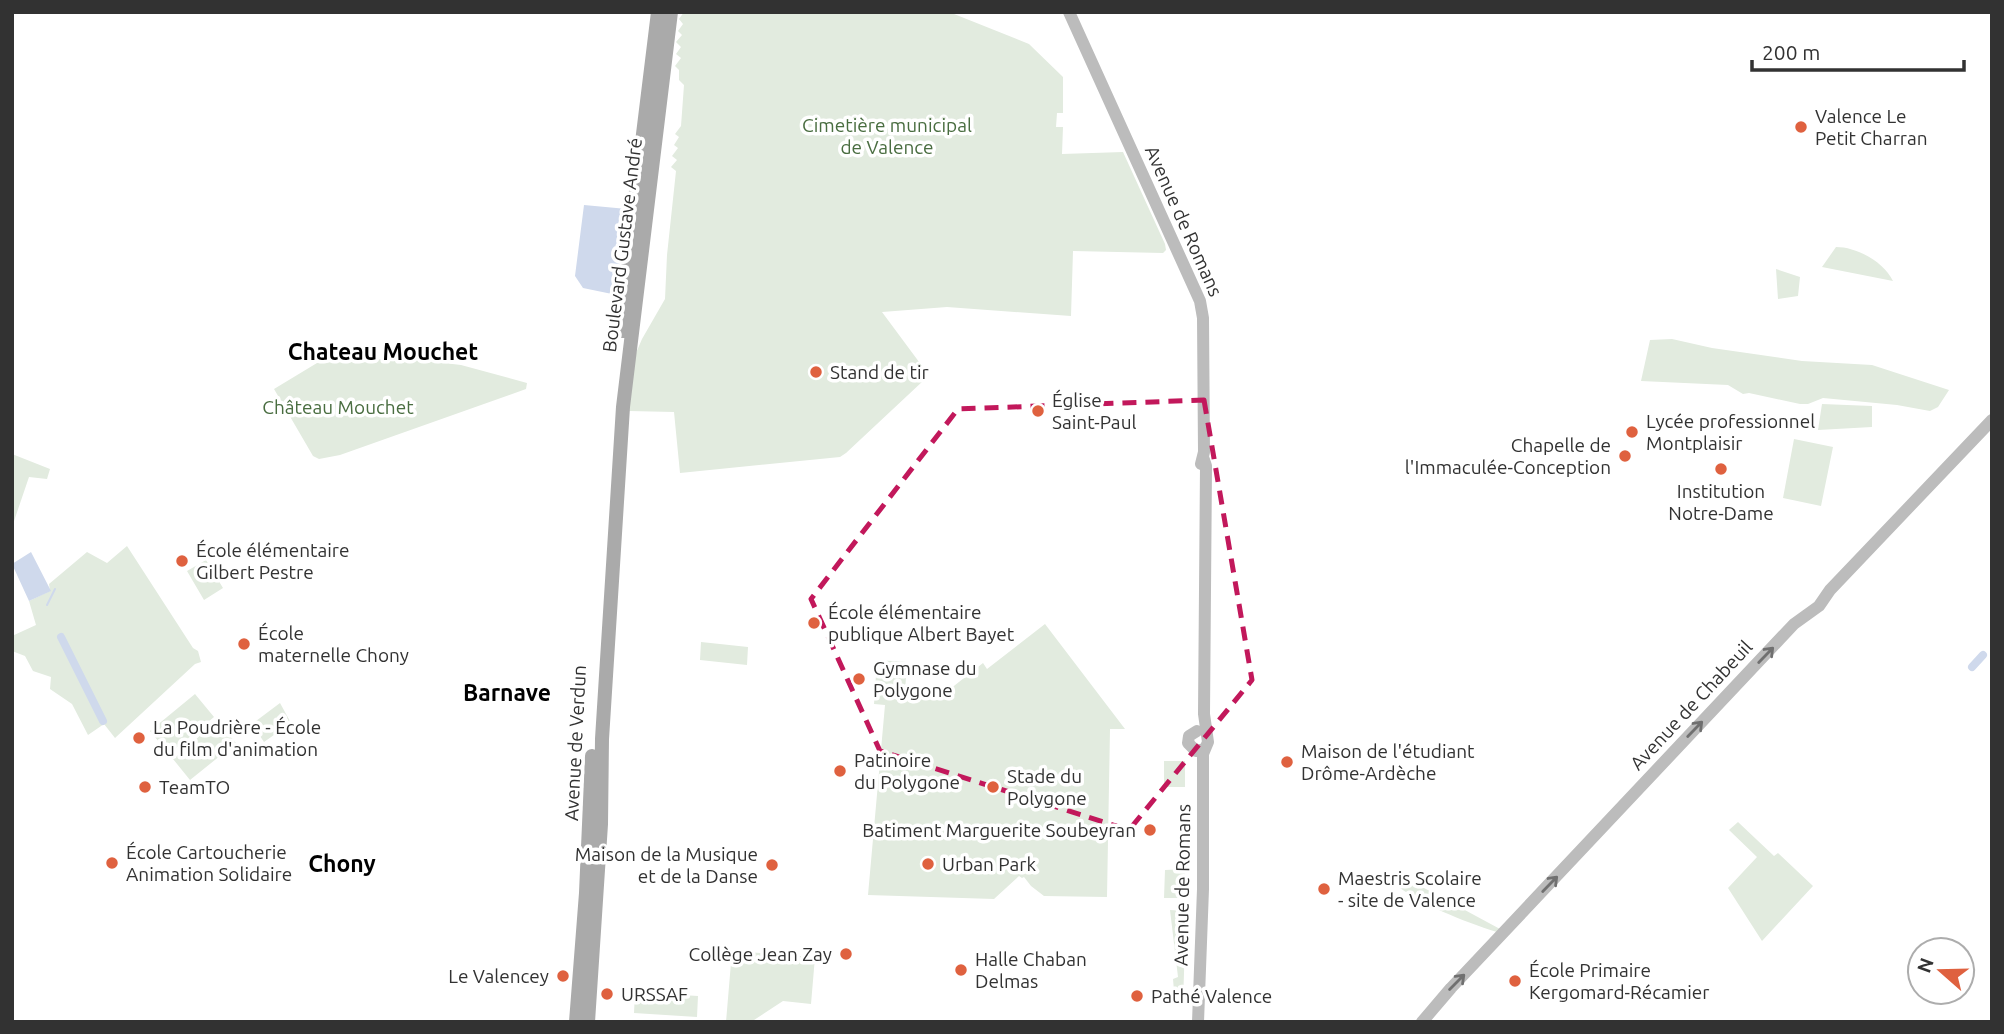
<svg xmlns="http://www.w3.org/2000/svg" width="2004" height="1034" font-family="Ubuntu,sans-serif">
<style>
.green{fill:#e2ebdf}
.water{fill:#cfd9ec}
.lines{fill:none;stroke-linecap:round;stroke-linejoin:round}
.stream{stroke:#cfd9ec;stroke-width:2}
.canal{stroke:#cfd9ec;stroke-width:8}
.secondary{stroke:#bcbcbc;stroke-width:12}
.primary{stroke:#aaa;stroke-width:14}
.oneway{stroke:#707070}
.marked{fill:none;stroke:#c2185b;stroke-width:5;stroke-dasharray:14 9;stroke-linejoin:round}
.poi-dot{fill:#df613f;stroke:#fff;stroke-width:2.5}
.labels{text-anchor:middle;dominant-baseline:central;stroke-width:7;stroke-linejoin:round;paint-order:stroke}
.poi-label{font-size:19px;fill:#323232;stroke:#fff;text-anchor:start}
.park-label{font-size:19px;fill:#496d40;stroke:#fff}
.street-label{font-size:19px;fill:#323232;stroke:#fff}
.quarter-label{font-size:23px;font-weight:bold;fill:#000;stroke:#fff}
</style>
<rect width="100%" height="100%" fill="#fff"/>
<!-- green -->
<path class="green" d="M 684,12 L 949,12 L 1029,44 L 1063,77 L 1063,113 L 1057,113 L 1056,127 L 1063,127 L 1062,154 L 1123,152 L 1165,244 L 1166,250 L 1163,253 L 1073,251 L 1071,316 L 947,307 L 882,312 L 925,370 L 923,381 L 846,453 L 840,457 L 680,473 L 674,412 L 629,411 L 633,360 L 642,339 L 665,299 L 667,255 L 676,171 L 671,167 L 677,160 L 672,156 L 678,148 L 674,145 L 679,137 L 675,134 L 681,126 L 684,85 L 679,80 L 679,70 L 675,66 L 681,58 L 676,54 L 681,47 L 676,42 L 682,35 L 678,31 L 683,24 L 679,19 Z
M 1836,247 C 1857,247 1884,262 1893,281 L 1822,267 Z
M 1776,269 L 1800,277 L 1798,296 L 1778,299 Z
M 1672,339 L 1712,348 L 1802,361 L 1872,365 L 1949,390 L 1938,407 L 1930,411 L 1897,405 L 1823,398 L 1808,404 L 1800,404 L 1749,393 L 1743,394 L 1728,385 L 1641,381 L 1650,340 Z
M 402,358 L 461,365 L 527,383 L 526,389 L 340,455 L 319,459 L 313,456 L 274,389 L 317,363 Z
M 1822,404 L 1872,406 L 1872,427 L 1818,430 Z
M 1794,439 L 1833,447 L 1821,506 L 1783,498 Z
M 12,454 L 50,469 L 47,479 L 29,477 L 12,527 Z
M 127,546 L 193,648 L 198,651 L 201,662 L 195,664 L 115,738 L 104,724 L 88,735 L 72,704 L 50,689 L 51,677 L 33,671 L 25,656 L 12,651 L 12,636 L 36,625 L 29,601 L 50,591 L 49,584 L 87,552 L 107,563 Z
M 206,560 L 223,588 L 204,600 L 187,571 Z
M 1045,624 L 1125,729 L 1110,729 L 1107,897 L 1044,896 L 1031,886 L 1024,877 L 1022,878 L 1019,876 L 994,899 L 868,895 L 885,705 L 874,704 L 877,660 L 907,662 L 905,692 L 945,693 L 983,663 L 987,669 Z
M 701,642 L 748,647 L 747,665 L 700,660 Z
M 195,694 L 214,717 L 169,754 L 150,731 Z
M 280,703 L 291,723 L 264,742 L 252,724 Z
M 217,721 L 236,743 L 190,780 L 173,759 Z
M 1164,761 L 1185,761 L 1185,787 L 1164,787 Z
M 1738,822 L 1774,856 L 1778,853 L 1813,886 L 1762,941 L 1728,888 L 1757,857 L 1729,830 Z
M 1185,869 L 1185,898 L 1164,898 L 1165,870 Z
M 1400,875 L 1500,929 L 1497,932 C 1462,921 1422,905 1393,883 Z
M 1170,910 L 1186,911 L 1183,1004 L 1175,1003 L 1173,979 L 1178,977 Z
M 732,951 L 815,957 L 811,1004 L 783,1001 L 751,1022 L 726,1022 Z
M 635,992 L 698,996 L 697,1017 L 634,1013 Z"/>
<!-- water -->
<path class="water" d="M 584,205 L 627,209 L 617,288 L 612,294 L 583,288 L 575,276 Z
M 31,552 L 51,591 L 29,601 L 12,564 Z"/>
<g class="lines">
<!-- stream -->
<path class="stream" d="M 47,605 L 55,589"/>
<!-- canal -->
<path class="canal" d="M 61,637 L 103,721
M 1972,667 L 1983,655"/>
<!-- secondary -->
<path class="secondary" d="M 1069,12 L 1200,301 L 1203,318 L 1204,452 L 1201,464
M 1197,731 L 1189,736 L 1188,743 L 1196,751 L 1204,749
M 1198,1022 L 1203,889 L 1203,754 L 1208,742 L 1204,714 L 1206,466 L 1203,457
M 1422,1022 L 1451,988 L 1794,624 L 1819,606 L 1830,590 L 1992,420"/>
<!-- primary -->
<path class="primary" d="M 622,331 L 635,199 L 658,12
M 576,1022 L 586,893 L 592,756
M 588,1022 L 601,824 L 602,739 L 623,407 L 671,12"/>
</g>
<!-- one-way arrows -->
<defs><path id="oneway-shaft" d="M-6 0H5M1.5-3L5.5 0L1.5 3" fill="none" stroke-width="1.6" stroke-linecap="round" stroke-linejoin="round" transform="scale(1.75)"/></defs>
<g class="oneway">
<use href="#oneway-shaft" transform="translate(1766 655) rotate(-46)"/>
<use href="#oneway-shaft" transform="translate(1695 729) rotate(-46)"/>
<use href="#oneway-shaft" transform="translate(1550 884) rotate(-46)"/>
<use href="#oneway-shaft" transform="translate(1457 982) rotate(-45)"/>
</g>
<!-- marked area -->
<path class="marked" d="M 1204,400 L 1252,680 L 1129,830 L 880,751 L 811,599 L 958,409 Z"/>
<!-- markers -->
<g class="poi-dot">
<circle cx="1801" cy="127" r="7"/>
<circle cx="816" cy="372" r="7"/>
<circle cx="1038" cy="411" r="7"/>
<circle cx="1632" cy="432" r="7"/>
<circle cx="1625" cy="456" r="7"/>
<circle cx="1721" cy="469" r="7"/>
<circle cx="182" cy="561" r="7"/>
<circle cx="814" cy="623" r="7"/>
<circle cx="244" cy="644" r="7"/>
<circle cx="859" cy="679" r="7"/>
<circle cx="139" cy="738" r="7"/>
<circle cx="1287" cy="762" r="7"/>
<circle cx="840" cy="771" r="7"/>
<circle cx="145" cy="787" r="7"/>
<circle cx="993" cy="787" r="7"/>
<circle cx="1150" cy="830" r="7"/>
<circle cx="112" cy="863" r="7"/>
<circle cx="928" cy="864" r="7"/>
<circle cx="772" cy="865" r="7"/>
<circle cx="1324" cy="889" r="7"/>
<circle cx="846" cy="954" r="7"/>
<circle cx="961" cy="970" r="7"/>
<circle cx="563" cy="976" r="7"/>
<circle cx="1515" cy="981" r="7"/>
<circle cx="607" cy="994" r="7"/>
<circle cx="1137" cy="996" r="7"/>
</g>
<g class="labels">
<!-- poi labels -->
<g class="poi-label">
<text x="1815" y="116">Valence Le<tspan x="1815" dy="22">Petit Charran</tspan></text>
<text x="830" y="372">Stand de tir</text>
<text x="1052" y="400">Église<tspan x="1052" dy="22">Saint-Paul</tspan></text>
<text x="1646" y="421">Lycée professionnel<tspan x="1646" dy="22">Montplaisir</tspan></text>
<text x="1611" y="445" text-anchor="end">Chapelle de<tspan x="1611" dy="22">l'Immaculée-Conception</tspan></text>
<text x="1721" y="491" text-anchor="middle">Institution<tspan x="1721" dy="22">Notre-Dame</tspan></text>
<text x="196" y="550">École élémentaire<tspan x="196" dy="22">Gilbert Pestre</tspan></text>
<text x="828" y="612">École élémentaire<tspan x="828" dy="22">publique Albert Bayet</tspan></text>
<text x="258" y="633">École<tspan x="258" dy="22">maternelle Chony</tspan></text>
<text x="873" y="668">Gymnase du<tspan x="873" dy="22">Polygone</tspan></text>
<text x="153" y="727">La Poudrière - École<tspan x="153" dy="22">du film d'animation</tspan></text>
<text x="1301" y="751">Maison de l'étudiant<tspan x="1301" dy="22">Drôme-Ardèche</tspan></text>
<text x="854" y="760">Patinoire<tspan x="854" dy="22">du Polygone</tspan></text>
<text x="1007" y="776">Stade du<tspan x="1007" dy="22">Polygone</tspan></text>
<text x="159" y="787">TeamTO</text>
<text x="1136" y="830" text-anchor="end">Batiment Marguerite Soubeyran</text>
<text x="126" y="852">École Cartoucherie<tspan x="126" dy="22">Animation Solidaire</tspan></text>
<text x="758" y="854" text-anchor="end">Maison de la Musique<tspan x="758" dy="22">et de la Danse</tspan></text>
<text x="942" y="864">Urban Park</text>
<text x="1338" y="878">Maestris Scolaire<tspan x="1338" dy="22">- site de Valence</tspan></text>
<text x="832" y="954" text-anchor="end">Collège Jean Zay</text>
<text x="975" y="959">Halle Chaban<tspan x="975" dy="22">Delmas</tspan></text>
<text x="1529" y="970">École Primaire<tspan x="1529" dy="22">Kergomard-Récamier</tspan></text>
<text x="549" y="976" text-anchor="end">Le Valencey</text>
<text x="621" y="994">URSSAF</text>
<text x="1151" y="996">Pathé Valence</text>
</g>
<!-- park labels -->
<g class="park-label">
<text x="887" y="125">Cimetière municipal<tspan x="887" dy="22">de Valence</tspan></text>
<text x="338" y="407">Château Mouchet</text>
</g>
<!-- street labels -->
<g class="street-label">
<text transform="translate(1184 221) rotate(66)">Avenue de Romans</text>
<text transform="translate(622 245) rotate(-83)">Boulevard Gustave André</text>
<text transform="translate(1691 705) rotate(-47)">Avenue de Chabeuil</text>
<text transform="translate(575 743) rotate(-87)">Avenue de Verdun</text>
<text transform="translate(1182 885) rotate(-89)">Avenue de Romans</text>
</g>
<!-- quarter labels -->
<g class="quarter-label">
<text x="383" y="351">Chateau Mouchet</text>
<text x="507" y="692">Barnave</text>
<text x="342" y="863">Chony</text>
</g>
</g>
<!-- border -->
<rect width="2004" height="1034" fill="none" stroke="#323232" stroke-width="28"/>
<!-- north arrow -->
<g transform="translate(1941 971) rotate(290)"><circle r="33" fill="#ffffff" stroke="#adadad" stroke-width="2"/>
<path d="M0-5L12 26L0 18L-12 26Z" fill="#df613f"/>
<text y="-10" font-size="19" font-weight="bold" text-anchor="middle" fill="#323232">N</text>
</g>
<!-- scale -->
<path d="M1752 60v10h212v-10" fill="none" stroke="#323232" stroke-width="3.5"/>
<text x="1762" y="60" font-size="21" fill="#323232" stroke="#ffffff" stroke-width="5" paint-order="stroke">200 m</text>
</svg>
